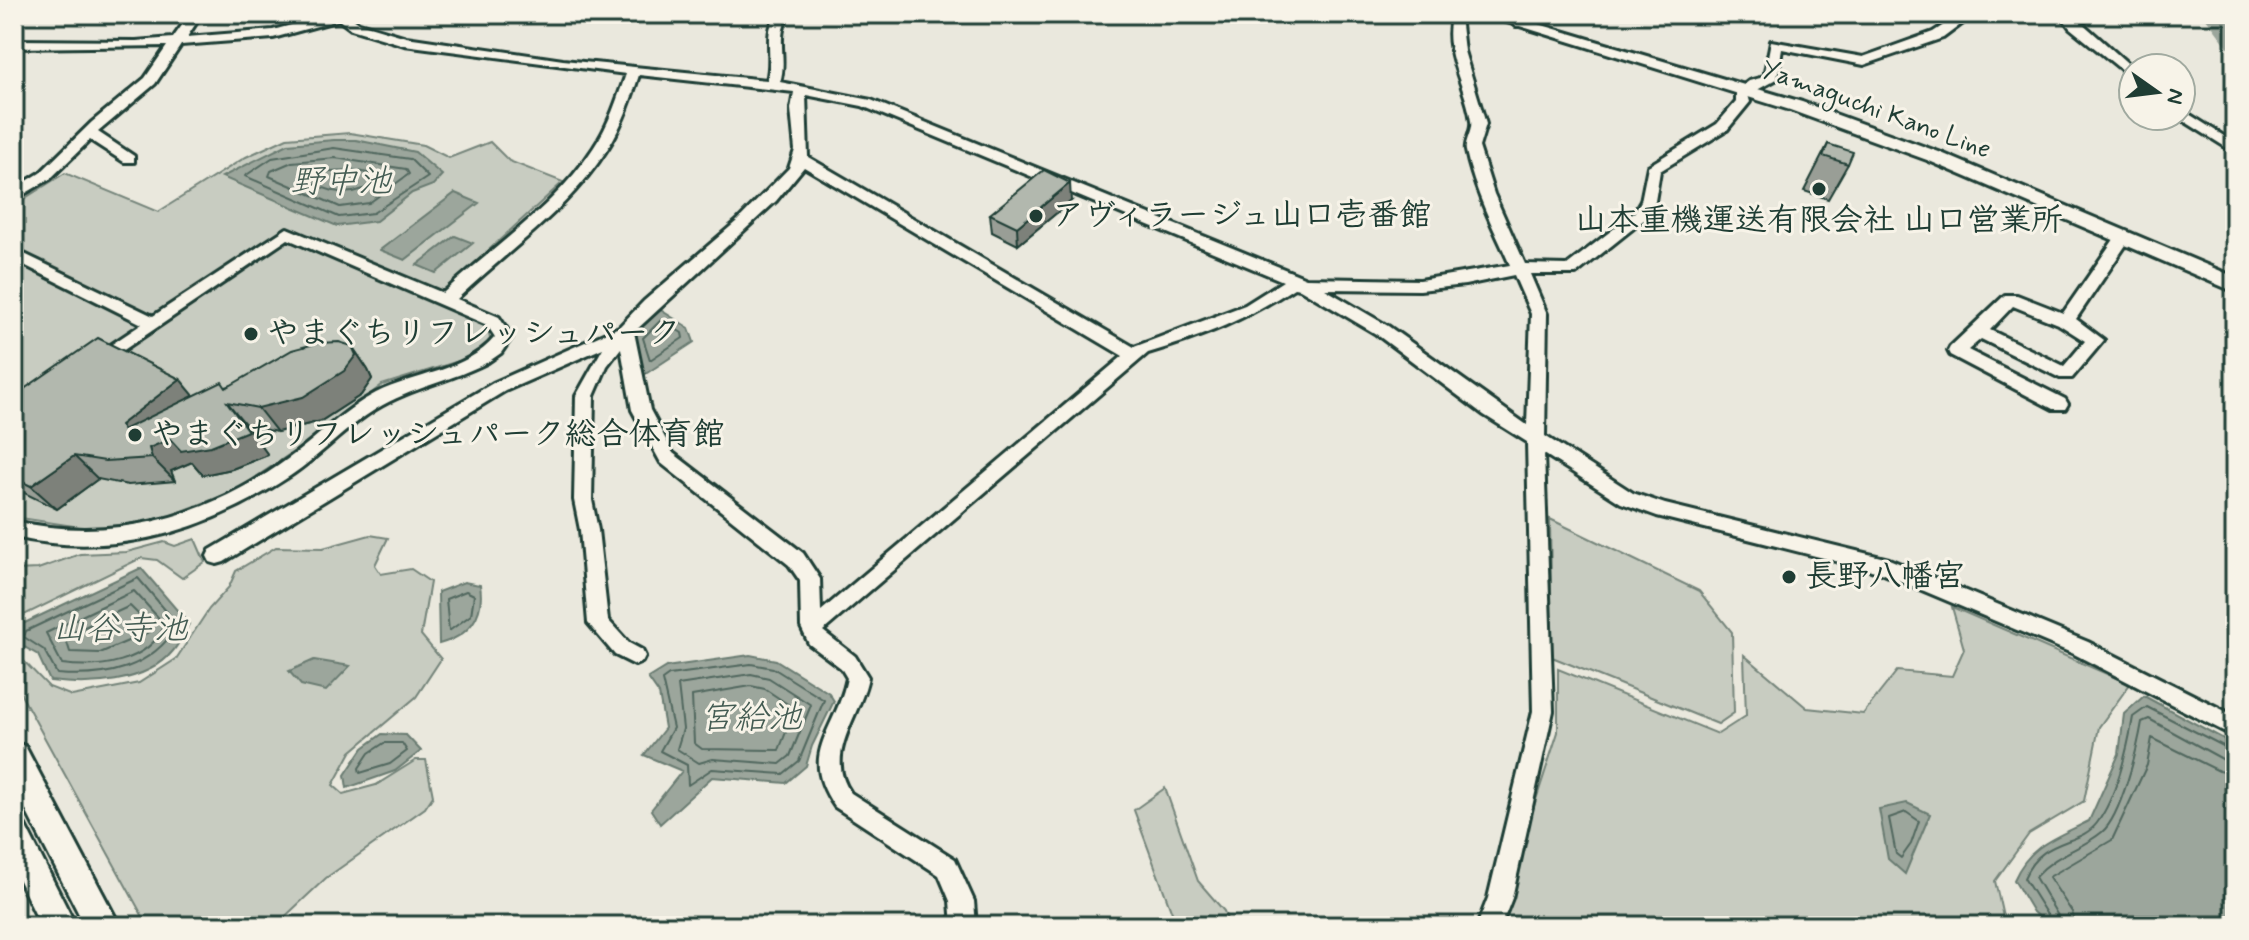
<svg xmlns="http://www.w3.org/2000/svg" width="2249" height="940" font-family="Mynerve,'Klee One',sans-serif">
<style>
.green{fill:#c8ccc1;stroke:#74847a;stroke-width:2}
.water{fill:#9ca69c;stroke:#6a7c72;stroke-width:2}
.lines{fill:none;stroke-linecap:round;stroke-linejoin:round}
.shore{stroke:#51675e;stroke-width:2}
.river{fill:#9ca69c;fill-rule:evenodd}
.minor-casing{stroke:#1f3d34;stroke-width:6}
.major-casing{stroke:#1f3d34;stroke-width:6}
.highway-casing{stroke:#1f3d34;stroke-width:6}
.minor{fill:#f7f3e8;fill-rule:evenodd}
.major{fill:#f7f3e8;fill-rule:evenodd}
.highway{fill:#f7f3e8;fill-rule:evenodd}
.wall{fill:#999e96;stroke:#1f3d34;stroke-width:2}
.shaded-wall{fill:#7d817a;stroke:#1f3d34;stroke-width:2}
.building{fill:#b2b8ae;stroke:#1f3d34;stroke-width:2}
.poi-dot{fill:#1f3d34;stroke:#f7f3e8;stroke-width:3}
.labels{text-anchor:middle;dominant-baseline:central;stroke-width:6;stroke-linejoin:round;paint-order:stroke}
.far-street-label{font-size:26px;fill:#1f3d34;stroke:#f7f3e8}
.poi-label{font-size:32px;font-weight:bold;fill:#1f3d34;stroke:#f7f3e8;text-anchor:start}
.water-label{font-size:34px;font-style:italic;fill:#445c53;stroke:#f7f3e8}
</style>
<rect width="100%" height="100%" fill="#eae8dd"/>
<filter id="ink" filterUnits="userSpaceOnUse"><feTurbulence type="fractalNoise" baseFrequency=".0125" numOctaves="2"/><feDisplacementMap in="SourceGraphic" scale="16" xChannelSelector="R" yChannelSelector="G"/><feConvolveMatrix kernelMatrix="1 2 1 2 8 2 1 2 1" color-interpolation-filters="sRGB"/></filter>
<g filter="url(#ink)">
<!-- green -->
<path class="green" d="M 350,133 L 423,145 L 449,158 L 490,142 L 509,161 L 563,182 L 432,302 L 487,327 L 491,342 L 462,360 L 382,385 L 318,435 L 237,490 L 162,519 L 93,529 L 14,517 L 14,201 L 19,202 L 65,173 L 158,212 L 246,157 L 287,138 Z
M 1550,519 L 1699,591 L 1732,632 L 1734,713 L 1718,724 L 1552,657 Z
M 370,535 L 388,538 L 375,565 L 381,574 L 411,569 L 430,582 L 421,635 L 441,659 L 416,697 L 351,752 L 333,785 L 343,794 L 376,785 L 416,760 L 426,760 L 433,796 L 425,808 L 326,878 L 275,926 L 148,926 L 14,682 L 14,651 L 49,687 L 72,696 L 139,683 L 176,659 L 209,609 L 229,587 L 236,571 L 276,547 L 323,548 Z
M 195,539 L 205,562 L 182,578 L 157,560 L 141,558 L 14,620 L 14,570 L 38,569 L 80,554 L 127,552 L 164,542 L 175,546 Z
M 1952,607 L 2130,684 L 2099,727 L 2084,801 L 2029,834 L 1995,881 L 2005,926 L 1495,926 L 1558,732 L 1558,669 L 1718,734 L 1746,716 L 1744,655 L 1807,708 L 1863,714 L 1897,671 L 1952,676 L 1964,649 Z
M 1165,788 L 1198,881 L 1224,911 L 1229,926 L 1177,926 L 1134,810 Z"/>
<!-- water -->
<path class="water" d="M 334,140 L 356,140 L 415,152 L 442,175 L 433,185 L 412,193 L 376,221 L 337,226 L 222,177 L 288,144 Z
M 455,193 L 479,203 L 405,260 L 380,250 Z
M 455,236 L 473,243 L 436,273 L 417,265 Z
M 659,309 L 689,328 L 694,342 L 644,375 L 634,335 Z
M 141,568 L 189,624 C 184,632 180,643 173,651 C 146,684 88,686 50,681 L 38,655 L 14,641 L 14,628 Z
M 464,582 L 480,585 C 485,616 469,636 439,644 L 438,592 Z
M 750,655 L 776,660 L 829,693 L 834,701 L 812,746 L 806,766 L 786,783 L 712,777 L 660,824 L 651,810 L 682,771 L 644,755 L 665,728 L 659,694 L 648,678 L 666,667 Z
M 314,660 L 350,666 L 326,691 L 301,685 L 289,671 Z
M 2144,696 L 2235,745 L 2235,926 L 2049,926 L 2033,912 L 2014,880 C 2029,845 2057,837 2089,821 L 2119,754 L 2124,714 Z
M 382,734 L 406,735 L 421,751 L 395,771 L 347,788 L 345,775 L 363,748 Z
M 1907,803 L 1930,814 L 1905,874 L 1888,859 L 1879,809 Z"/>
<g class="lines">
<!-- shore -->
<path class="shore" d="M 334,148 L 410,159 L 428,177 L 373,213 L 339,217 L 245,176 L 272,158 Z
M 335,158 L 406,169 L 409,174 L 369,203 L 340,207 L 269,176 L 271,171 L 292,162 Z
M 353,170 L 377,175 L 379,180 C 355,199 329,195 305,177 L 308,172 Z
M 661,320 L 682,333 L 683,338 L 650,360 L 643,338 Z
M 138,578 L 178,625 C 151,669 106,678 57,674 L 44,650 L 24,637 L 26,631 Z
M 134,591 L 165,625 C 148,663 99,669 62,664 L 46,633 Z
M 466,591 L 474,595 L 471,615 L 449,631 L 446,599 Z
M 130,606 L 150,626 L 149,632 L 100,653 L 70,652 L 65,636 Z
M 751,664 L 773,668 L 824,700 L 799,761 L 783,774 L 712,769 L 688,785 L 687,765 L 660,751 L 673,728 L 662,680 L 669,675 Z
M 751,674 L 769,678 L 811,705 L 790,756 L 780,764 L 713,759 L 699,763 L 677,749 L 683,729 L 678,685 Z
M 751,686 L 765,689 L 795,709 L 779,750 L 702,749 L 694,743 L 692,696 Z
M 384,743 L 402,743 L 407,751 L 390,764 L 360,773 L 359,768 L 369,753 Z
M 1906,812 L 1919,821 L 1911,844 L 1901,858 L 1896,854 L 1889,818 Z
M 2054,926 L 2024,878 C 2041,837 2080,846 2097,823 C 2116,798 2128,748 2133,717 L 2147,707 L 2235,752
M 2064,926 L 2035,877 C 2059,851 2079,851 2102,832 C 2121,817 2138,746 2142,722 L 2149,719 L 2224,760 L 2235,762
M 2076,926 L 2072,912 L 2049,877 L 2112,840 L 2147,765 L 2152,738 L 2219,771 L 2235,774"/>
<!-- river -->
<path class="river" d="M 2203,14 L 2223,14 L 2235,29 L 2235,49 L 2228,47 Z"/>
<defs>
<path id="minor" d="M 190,14 L 202,14 L 187,37 L 273,30 L 332,14 L 346,14 L 359,23 L 406,37 L 563,60 L 767,80 C 774,57 762,34 777,14 L 790,14 C 774,36 788,58 780,82 L 871,100 L 1306,278 L 1420,280 L 1510,265 C 1494,229 1474,190 1466,151 C 1464,141 1473,131 1471,121 C 1466,85 1441,52 1452,14 L 1464,14 L 1461,25 L 1464,51 L 1486,124 L 1479,147 L 1494,194 L 1525,264 L 1567,265 L 1634,213 L 1641,201 L 1648,166 L 1717,124 L 1736,102 L 1736,91 L 1749,81 L 1764,77 L 1771,41 L 1863,57 L 1933,32 L 1953,19 L 1953,14 L 1965,14 L 1963,23 L 1943,38 L 1864,65 L 1782,49 L 1777,79 L 1748,95 L 1750,102 L 1727,130 L 1660,171 L 1655,201 L 1645,219 L 1576,274 L 1530,274 L 1547,314 L 1545,436 L 1633,493 L 1665,504 L 1889,559 L 2088,642 L 2235,716 L 2235,737 L 2074,654 L 1879,572 L 1657,516 L 1621,503 L 1544,454 L 1553,711 L 1512,898 L 1501,926 L 1477,926 L 1488,898 L 1533,711 L 1527,442 L 1484,415 L 1376,334 L 1300,289 L 1294,288 C 1247,319 1202,337 1148,353 L 823,631 L 855,656 L 868,677 C 860,718 823,754 851,793 L 955,859 L 974,901 L 976,926 L 952,926 L 950,901 L 939,875 L 835,807 C 797,753 836,732 847,678 L 841,668 L 809,644 L 801,627 L 800,581 L 789,565 L 661,463 L 632,410 L 621,348 L 607,366 L 594,396 L 592,500 L 598,530 L 608,620 L 629,643 L 642,650 L 645,656 L 642,662 L 635,665 L 615,655 L 588,623 L 580,530 L 574,500 L 576,396 L 603,348 L 505,391 L 224,562 L 217,564 L 210,562 L 207,556 L 210,550 L 493,383 L 619,327 L 644,301 L 737,221 L 789,168 L 795,150 L 791,109 L 794,92 L 639,75 C 631,100 622,126 608,148 C 570,209 508,250 457,299 L 499,317 L 512,337 L 501,353 L 488,362 C 452,381 410,388 376,409 C 345,428 320,456 290,476 C 206,532 113,559 14,537 L 14,521 C 113,543 207,518 289,458 C 318,437 343,410 376,393 C 414,374 467,371 495,337 L 487,325 L 288,239 L 97,368 L 89,362 L 91,358 L 142,324 L 14,260 L 14,249 L 153,316 L 287,228 L 443,293 C 494,246 556,206 594,147 C 609,125 617,99 626,74 L 404,45 L 351,29 L 339,20 L 273,38 L 181,45 L 155,84 L 98,132 L 134,156 L 134,162 L 124,162 L 90,140 L 50,179 L 14,200 L 14,189 L 40,173 L 92,122 L 145,78 L 167,46 L 14,48 L 14,40 L 136,41 L 173,38 ZM 806,95 L 862,106 L 1283,281 L 1245,305 L 1134,347 L 808,157 ZM 804,167 L 1123,356 L 821,611 L 820,579 L 803,553 L 673,453 L 650,410 L 634,332 L 776,201 ZM 1514,275 L 1531,314 L 1527,425 L 1388,326 L 1325,289 L 1420,290 L 1465,285 Z
M 1521,14 L 1534,14 L 1524,26 L 1516,26 L 1514,23 Z
M 2060,14 L 2072,14 L 2133,68 L 2133,79 L 2070,28 Z
M 2181,109 L 2235,143 L 2235,153 L 2176,116 L 2181,116 Z
M 2124,231 L 2132,236 L 2076,319 L 2104,340 L 2072,378 L 2060,378 L 1981,339 L 1968,350 L 2065,399 L 2068,404 L 2065,409 L 2053,409 L 1950,355 L 1948,351 L 1950,347 L 2005,295 L 2017,295 L 2063,313 L 2119,232 ZM 2013,306 L 2060,325 L 2085,341 L 2064,366 L 1990,330 Z"/>
<path id="major" d="M 1481,14 L 1505,14 L 1802,102 L 1939,152 L 2235,277 L 2235,292 L 1927,160 L 1790,110 Z"/>
<path id="highway" d="M 14,742 L 25,746 L 120,926 L 85,926 L 14,787 Z
M 14,820 L 25,825 L 76,926 L 41,926 L 14,870 Z"/>
</defs>
<!-- minor casing -->
<use href="#minor" class="minor-casing"/>
<!-- major casing -->
<use href="#major" class="major-casing"/>
<!-- highway casing -->
<use href="#highway" class="highway-casing"/>
<!-- minor -->
<use href="#minor" class="minor"/>
<!-- major -->
<use href="#major" class="major"/>
<!-- highway -->
<use href="#highway" class="highway"/>
</g>
<!-- wall -->
<path class="wall" d="M 1828,144 L 1848,164 L 1828,199 L 1804,191 Z
M 1071,201 L 1018,245 L 992,232 L 990,214 Z
M 352,346 L 368,370 L 372,379 L 361,395 L 321,421 L 277,432 L 247,426 L 268,455 L 232,469 L 203,475 L 192,462 L 171,471 L 175,481 L 128,485 L 98,479 L 57,509 L 14,488 L 14,396 L 194,396 L 226,387 Z"/>
<!-- shaded-wall -->
<path class="shaded-wall" d="M 1070,183 L 1071,201 L 1018,245 L 1017,227 Z
M 352,346 L 368,370 L 372,379 L 361,395 L 321,421 L 277,432 L 258,408 Z
M 180,379 L 200,403 L 123,430 L 120,425 Z
M 227,402 L 247,426 L 268,455 L 232,469 L 203,475 L 192,462 L 171,471 L 175,481 L 152,458 L 149,448 Z
M 74,456 L 98,479 L 57,509 L 31,486 Z"/>
<!-- building -->
<path class="building" d="M 1828,144 L 1853,152 L 1848,164 L 1823,156 Z
M 1044,170 L 1070,183 L 1017,227 L 990,214 Z
M 98,338 L 180,379 L 120,425 L 123,430 L 222,382 L 226,388 L 292,350 L 318,343 L 339,342 L 352,346 L 356,355 L 344,371 L 303,397 L 258,408 L 227,402 L 248,431 L 211,446 L 181,451 L 170,439 L 149,448 L 152,458 L 105,461 L 74,456 L 31,486 L 14,478 L 14,396 Z"/>
</g>
<!-- markers -->
<g class="poi-dot">
<circle cx="1819" cy="189" r="8"/>
<circle cx="1036" cy="216" r="8"/>
<circle cx="251" cy="334" r="8"/>
<circle cx="135" cy="435" r="8"/>
<circle cx="1789" cy="577" r="8"/>
</g>
<g class="labels">
<!-- far-street labels -->
<g class="far-street-label">
<text transform="translate(1876 110) rotate(20)">Yamaguchi Kano Line</text>
</g>
<!-- poi labels -->
<g class="poi-label">
<text x="1052" y="216">アヴィラージュ山口壱番館</text>
<text x="1819" y="221" text-anchor="middle">山本重機運送有限会社 山口営業所</text>
<text x="267" y="334">やまぐちリフレッシュパーク</text>
<text x="151" y="435">やまぐちリフレッシュパーク総合体育館</text>
<text x="1805" y="577">長野八幡宮</text>
</g>
<!-- water labels -->
<g class="water-label">
<text x="341" y="182">野中池</text>
<text x="120" y="629">山谷寺池</text>
<text x="751" y="718">宮給池</text>
</g>
</g>
<!-- margin -->
<rect width="2249" height="940" fill="none" stroke="#f7f3e8" stroke-width="48"/>
<rect x="24" y="24" width="2201" height="892" fill="none" stroke="#1f3d34" stroke-width="3" filter="url(#ink)"/>
<!-- north arrow -->
<g transform="translate(2157 92) rotate(104)"><circle r="38" fill="#f7f3e8" stroke="#a1aaa0" stroke-width="2"/>
<path d="M0-6L14 30L0 20L-14 30Z" fill="#1f3d34"/>
<text y="-12" font-size="22" font-weight="bold" text-anchor="middle" fill="#1f3d34">N</text>
</g>
</svg>
